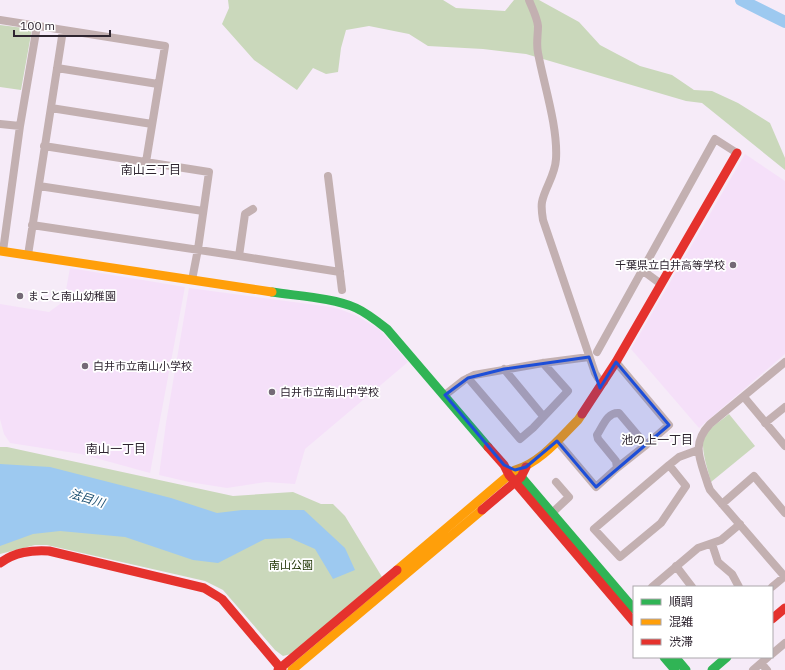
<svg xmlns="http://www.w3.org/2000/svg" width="785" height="670" font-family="'IBM Plex Sans','Noto Sans JP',sans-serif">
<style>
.built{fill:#f5e0f9}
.green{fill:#cad8bb}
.water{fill:#9dc9f0}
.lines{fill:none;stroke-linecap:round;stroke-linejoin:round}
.river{stroke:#9dc9f0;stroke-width:12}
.street{stroke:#c3b0b1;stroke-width:8}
.fast{stroke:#30b455;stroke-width:9}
.slow{stroke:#ff9f0a;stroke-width:9}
.jam{stroke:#e5322d;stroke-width:9}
.marked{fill:#1d4ed8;fill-opacity:0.2;stroke:#1d4ed8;stroke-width:3;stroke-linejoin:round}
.poi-dot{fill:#746a76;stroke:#fff;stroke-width:1.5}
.labels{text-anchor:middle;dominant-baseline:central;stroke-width:3.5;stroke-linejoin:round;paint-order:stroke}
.poi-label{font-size:11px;fill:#2e2530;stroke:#fff;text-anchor:start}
.park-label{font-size:11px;fill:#203604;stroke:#fff}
.neighbourhood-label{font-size:12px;fill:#2e2530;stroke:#fff}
.water-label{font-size:12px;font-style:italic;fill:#1b4e70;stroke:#fff}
</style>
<rect width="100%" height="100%" fill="#f6ebf8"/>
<!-- built -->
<path class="built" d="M 745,154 L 785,181 L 785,354 L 699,428 L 631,349 Z
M 70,268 L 185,287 L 150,473 L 81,454 L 10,443 L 4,434 L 0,419 L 0,304 L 49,312 L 64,301 Z
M 189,288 L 331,307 L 342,310 L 357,316 L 379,329 L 408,362 L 305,449 L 295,484 L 266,482 L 227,488 L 189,482 L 159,475 L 166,423 Z"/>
<!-- green -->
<path class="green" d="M 228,0 L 443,0 L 456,8 L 505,11 L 514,0 L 539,0 L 579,22 L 600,45 L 617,54 L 640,66 L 672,75 L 694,90 L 712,91 L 738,103 L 770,123 L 785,158 L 785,170 L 702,103 L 686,101 L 526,54 L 483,49 L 428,46 L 409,34 L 369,26 L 346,30 L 341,48 L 338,72 L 326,74 L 313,68 L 297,90 L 254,60 L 222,24 L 229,8 Z
M 0,25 L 32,29 L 21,90 L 0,87 Z
M 729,414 L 755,446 L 711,482 C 708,470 699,446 705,435 C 710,427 722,420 729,414 Z
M 0,447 L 7,447 L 233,496 L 293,492 L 321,504 L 333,504 L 345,516 L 382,577 L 291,654 L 283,656 L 275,650 L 223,590 L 205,581 L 47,545 L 35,545 L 0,554 Z"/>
<!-- water -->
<path class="water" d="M 0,464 L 50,467 L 171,498 L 217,513 L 242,510 L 304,510 L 345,548 L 355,570 L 333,579 L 315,549 L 290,538 L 265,539 L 218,563 L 193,560 L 125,537 L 60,531 L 33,534 L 0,546 Z"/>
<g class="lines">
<!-- river -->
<path class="river" d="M 741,0 L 785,22"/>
<!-- street -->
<path class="street" d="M 529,0 C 532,8 537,17 538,26 C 538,35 536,44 538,53 C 544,85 558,127 556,159 C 555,176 545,187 542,202 C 541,208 542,214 543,220 L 595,373 L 598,378 L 604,382
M 0,20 L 165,46 L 146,162
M 57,68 L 158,84
M 51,108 L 152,124
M 0,124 L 20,126
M 44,146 L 209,172 L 198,249 L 192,280
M 328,176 L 342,290
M 39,186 L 203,211
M 32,225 L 239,256 L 245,214 L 253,209
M 3,251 L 20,126 L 37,26
M 28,255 L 63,30
M 239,256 L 340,272
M 642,270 L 661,284
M 597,352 L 715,139 L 737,153
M 616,362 L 669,425 L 646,445 L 617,468
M 785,362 L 710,424 C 690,445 701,461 708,485 L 710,490 L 785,577
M 504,369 L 543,416
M 468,378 L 520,439 L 533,428 L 568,391 L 543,363
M 445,395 L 464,380 L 474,375 L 543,363 L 589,357
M 744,397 L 785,446
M 765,423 L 785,407
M 557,441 L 596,487 L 617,468 L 616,461 L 598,439 L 597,435 C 603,426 607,412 619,413 L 646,445
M 669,465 L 686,486 L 661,523 L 620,557 L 594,529 L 669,465 L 679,457 L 698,450
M 722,504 L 754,476 L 785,513
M 552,513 L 569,497 L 556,482
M 712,544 L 718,562 L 732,574 L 739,587
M 676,566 L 692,587
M 652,587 L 698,548 L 721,540 L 740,524
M 772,587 L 784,577
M 772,654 L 785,643
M 761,663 L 767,670
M 753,670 L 768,657"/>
<!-- fast -->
<path class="fast" d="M 272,292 C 297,296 334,298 356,308 C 367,313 377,321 387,329 L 488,447
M 517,472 L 634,609
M 664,657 L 675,670
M 675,657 L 686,670
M 712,670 L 727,657"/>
<!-- slow -->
<path class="slow" d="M 0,251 L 272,292
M 397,570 L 515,470 C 540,463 560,438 578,420 L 582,414
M 292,670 L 482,510"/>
<!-- jam -->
<path class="jam" d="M 582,414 L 616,362 L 737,153
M 488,447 L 504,465 L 509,475 L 634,622
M 482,510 L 521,477 L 526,467
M 0,563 C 15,552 31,550 49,551 L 204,588 L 222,599 L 282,670
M 772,619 L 785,608
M 278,670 L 397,570"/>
</g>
<!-- marked area -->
<path class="marked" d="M 589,357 L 600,388 L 616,362 L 669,425 L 596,487 L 557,441 L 526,467 L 515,470 L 504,465 L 445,395 L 468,378 L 504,369 Z"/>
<!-- markers -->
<g class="poi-dot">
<circle cx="733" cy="265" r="4"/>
<circle cx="20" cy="296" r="4"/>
<circle cx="85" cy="366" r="4"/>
<circle cx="272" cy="392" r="4"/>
</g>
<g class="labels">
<!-- poi labels -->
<g class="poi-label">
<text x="725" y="265" text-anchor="end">千葉県立白井高等学校</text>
<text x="28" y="296">まこと南山幼稚園</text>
<text x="93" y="366">白井市立南山小学校</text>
<text x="280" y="392">白井市立南山中学校</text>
</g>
<!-- park labels -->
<g class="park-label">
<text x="291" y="565">南山公園</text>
</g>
<!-- neighbourhood labels -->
<g class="neighbourhood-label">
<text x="151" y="169">南山三丁目</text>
<text x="657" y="439">池の上一丁目</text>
<text x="116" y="448">南山一丁目</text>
</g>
<!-- water labels -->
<g class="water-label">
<text transform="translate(87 498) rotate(17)">法目川</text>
</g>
</g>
<!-- legend -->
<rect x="633" y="586" width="140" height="72" fill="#ffffff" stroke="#aba8ac"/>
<rect x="641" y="599" width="20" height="6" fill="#30b455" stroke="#aba8ac"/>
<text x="669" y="606" font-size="12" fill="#2e2530">順調</text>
<rect x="641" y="619" width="20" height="6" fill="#ff9f0a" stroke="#aba8ac"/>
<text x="669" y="626" font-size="12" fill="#2e2530">混雑</text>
<rect x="641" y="639" width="20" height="6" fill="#e5322d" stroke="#aba8ac"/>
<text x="669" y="646" font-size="12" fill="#2e2530">渋滞</text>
<!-- scale -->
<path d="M14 30v6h96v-6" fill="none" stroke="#2e2530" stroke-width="2"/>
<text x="20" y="30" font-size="12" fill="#2e2530" stroke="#ffffff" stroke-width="3" paint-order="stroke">100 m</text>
</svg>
